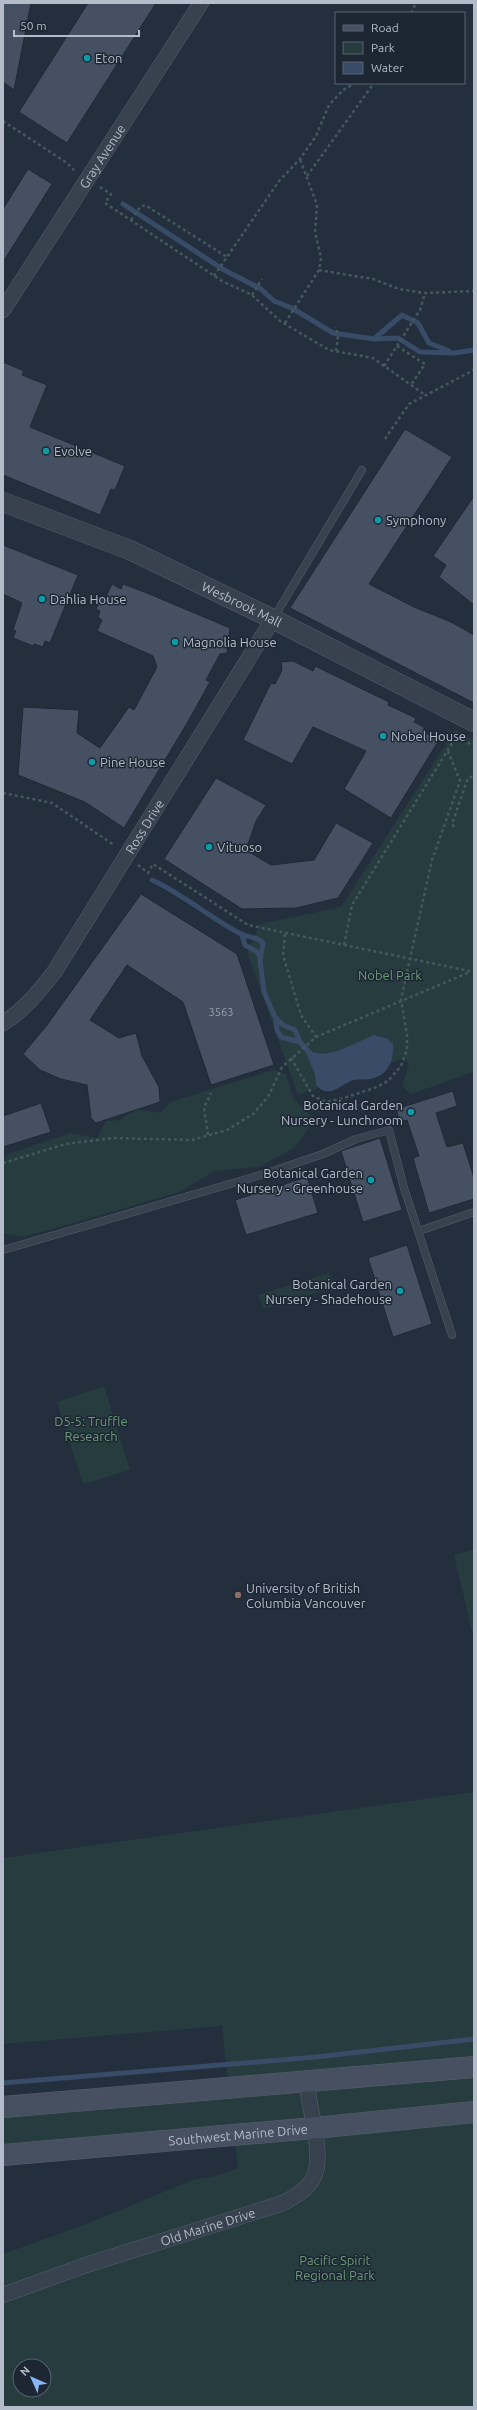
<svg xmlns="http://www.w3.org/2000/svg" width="477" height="2410" font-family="Ubuntu,sans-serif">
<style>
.green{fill:#263c3f;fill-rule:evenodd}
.water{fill:#394c67}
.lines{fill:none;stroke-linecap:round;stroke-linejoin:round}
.stream{stroke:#394c67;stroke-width:5}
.building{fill:#455162;stroke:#1f2835}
.service-casing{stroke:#565f6c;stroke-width:8}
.minor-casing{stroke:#565f6c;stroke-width:16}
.tertiary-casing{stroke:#565f6c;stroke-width:20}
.secondary-casing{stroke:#565f6c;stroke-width:22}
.path{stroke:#44595c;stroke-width:2.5;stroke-dasharray:3 3;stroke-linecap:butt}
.service{stroke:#38414e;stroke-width:7}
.minor{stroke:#38414e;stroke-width:15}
.tertiary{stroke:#38414e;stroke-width:19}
.secondary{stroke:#465061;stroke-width:21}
.culture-dot{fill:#0f9aa8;stroke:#1d2633;stroke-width:1.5}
.education-dot{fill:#8d6e63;stroke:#1d2633;stroke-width:1.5}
.labels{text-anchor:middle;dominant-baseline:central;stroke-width:3;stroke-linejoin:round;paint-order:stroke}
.number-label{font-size:11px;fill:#98a1af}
.poi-label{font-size:13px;fill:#b4bcc9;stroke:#1d2633;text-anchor:start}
.street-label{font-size:13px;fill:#b4bcc9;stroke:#1d2633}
.park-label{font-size:13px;fill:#6b9a76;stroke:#1d2633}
</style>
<rect width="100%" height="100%" fill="#242f3e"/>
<!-- green -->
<path class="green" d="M 455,730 L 474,740 L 474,1072 L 411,1094 L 402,1086 L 409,1065 L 405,1058 L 298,1095 L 247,952 L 260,924 L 341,907 Z
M 273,1070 L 286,1074 L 293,1098 L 315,1120 L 294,1148 L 259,1167 L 215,1171 L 179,1192 L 67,1225 L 22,1237 L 3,1233 L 3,1161 L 8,1154 L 70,1133 L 97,1138 L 106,1121 L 120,1120 L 137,1109 L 161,1113 L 170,1102 Z
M 329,1273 L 335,1287 L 264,1309 L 258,1295 Z
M 104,1386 L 130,1470 L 83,1484 L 57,1402 Z
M 474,1549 L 474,1640 L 454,1555 Z
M 474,1792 L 474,2407 L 3,2407 L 3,2254 L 81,2226 L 195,2179 L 213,2177 L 238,2168 L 233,2125 L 3,2144 L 3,2117 L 230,2098 L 222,2026 L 3,2044 L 3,1858 ZM 20,2366 L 44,2366 L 44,2390 L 20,2390 Z"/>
<!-- water -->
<path class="water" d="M 374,1035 L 388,1039 L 393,1044 C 394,1061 388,1076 370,1079 C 365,1080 359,1079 354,1080 C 340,1084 330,1100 316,1085 L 315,1074 L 306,1053 L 310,1050 C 326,1062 357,1041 374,1035 Z"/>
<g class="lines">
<!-- stream -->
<path class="stream" d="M 123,204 L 224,270 L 261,289 L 274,301 L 292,308 L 333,333 L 374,339 L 398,338 L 420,352 L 454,353 L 474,350
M 374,339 L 402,315 L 418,323 L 429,343 L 449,351
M 152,880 C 183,894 210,918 241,934 C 249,938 256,936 263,943 L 260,960 L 264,992 L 275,1017 L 283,1025 L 295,1030 L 300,1042 L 308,1051
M 242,935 L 245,945 L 256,951 L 261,958
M 276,1018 L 277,1030 L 281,1037 L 300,1042
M 3,2083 L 316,2057 L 474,2039"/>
</g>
<!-- building -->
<path class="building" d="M 3,3 L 31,3 L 14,90 L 3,82 Z
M 88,3 L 156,3 L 67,143 L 19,112 Z
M 28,169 L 52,184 L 3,262 L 3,209 Z
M 3,362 L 24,371 L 22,375 L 47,385 L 30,427 L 125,466 L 115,490 L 111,489 L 100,515 L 3,475 Z
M 405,429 L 452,457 L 369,584 L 414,607 L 451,622 L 474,635 L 474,703 L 290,608 Z
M 474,496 L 474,605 L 439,577 L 446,565 L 433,556 Z
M 3,545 L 78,575 L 50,643 L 45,641 L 43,647 L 34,644 L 33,646 L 13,638 L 16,631 L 13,630 L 22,603 L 3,594 Z
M 112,584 L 121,589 L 123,584 L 147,593 L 230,628 L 227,653 L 220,654 L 206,680 L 210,682 L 186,725 L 124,828 L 85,802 L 18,775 L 23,707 L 79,710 L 77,733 L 100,748 L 129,707 L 134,710 L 157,667 L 153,656 L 97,631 L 102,620 L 98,617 L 100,611 L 96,609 L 101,598 L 105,599 Z
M 293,661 L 313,671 L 315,666 L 389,702 L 388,705 L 416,718 L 414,722 L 424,727 L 424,732 L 439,740 L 391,818 L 344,789 L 366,751 L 313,727 L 292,764 L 243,740 L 271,683 L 275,684 L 282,670 L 281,662 Z
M 216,778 L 266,805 L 256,821 L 246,850 L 271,865 L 314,860 L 336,823 L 373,843 L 338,898 L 296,908 L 242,909 L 164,859 Z
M 141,894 L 237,954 L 274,1065 L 211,1085 L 183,1002 L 127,965 L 90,1020 L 119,1038 L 136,1033 L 142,1056 L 159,1087 L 160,1102 L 96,1123 L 91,1118 L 87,1085 L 61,1079 L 40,1070 L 23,1054 L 47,1025 Z
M 453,1091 L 457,1106 L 436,1113 L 447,1147 L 463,1143 L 474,1178 L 474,1199 L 429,1213 L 413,1158 L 419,1156 L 407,1120 L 400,1122 L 396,1109 Z
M 41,1103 L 51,1132 L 3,1147 L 3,1116 Z
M 380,1138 L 402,1210 L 363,1222 L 341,1151 Z
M 307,1177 L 318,1213 L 246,1235 L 235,1200 Z
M 407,1245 L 432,1324 L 393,1337 L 368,1258 Z"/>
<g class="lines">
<defs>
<path id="service" d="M 273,619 L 362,470
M 419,1231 L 474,1212
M 3,1250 L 264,1174 L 323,1154 L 356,1139 L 389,1130 L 404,1188 L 452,1335"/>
<g id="minor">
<path id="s1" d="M 3,310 L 201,3"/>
<path id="s2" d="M 3,1023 C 25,1010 40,990 55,971 L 273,619"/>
<path id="s3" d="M 3,2295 L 86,2265 L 280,2204 C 319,2187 321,2170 315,2131 C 312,2115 309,2098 306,2082"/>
</g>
<g id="tertiary">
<path id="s4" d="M 3,502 L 130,550 L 273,619 L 474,722"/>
</g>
<g id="secondary">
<path d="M 3,2107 L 474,2067"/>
<path id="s5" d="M 3,2155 L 314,2128 L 474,2112"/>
</g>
</defs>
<!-- service casing -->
<use href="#service" class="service-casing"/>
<!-- minor casing -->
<use href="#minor" class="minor-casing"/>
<!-- tertiary casing -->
<use href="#tertiary" class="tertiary-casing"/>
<!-- secondary casing -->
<use href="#secondary" class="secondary-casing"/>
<!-- path -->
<path class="path" d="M 411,13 L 416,3
M 3,121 L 67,163 L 74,170
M 307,176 L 374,83
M 100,187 L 111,194 L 105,203 L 222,281 L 252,295 L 280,321 L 329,350 L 373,358 L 425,395
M 131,220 L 140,207 L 145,205 L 227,257
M 319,270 L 373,279 L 399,289 L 425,293 L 474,291
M 214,276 L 279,181 L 300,159 L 316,136 L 329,105 L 343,90 L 355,83
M 252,295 L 262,279
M 285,323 L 319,270 L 321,258 L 315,232 L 317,205 L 300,159
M 397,346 L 425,364 L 411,385
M 336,351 L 338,339 L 336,327
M 384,366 L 420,310 L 425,293
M 385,439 L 409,404 L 474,370
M 457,737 L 474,746
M 3,793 L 52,803 L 114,845
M 454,827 L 452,824 L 468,778 L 474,776
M 138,865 L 148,873 L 153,864 L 248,925 L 474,972
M 285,934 L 283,955 L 301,1015 L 316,1037
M 344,945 L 352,905 L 459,732
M 291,1058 L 313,1096 L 326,1102 L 344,1098 L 377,1087 L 388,1081 L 401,1066 L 407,1050 L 407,1035 L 401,999 L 432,860 L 460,781 L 447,749
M 208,1135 L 204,1108 L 211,1093
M 3,1163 L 66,1144 L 113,1138 L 192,1140 L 227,1130 L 253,1114 L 268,1097 L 282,1067 L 316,1037 L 470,972"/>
<!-- service -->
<use href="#service" class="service"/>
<!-- minor -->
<use href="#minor" class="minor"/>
<!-- tertiary -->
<use href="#tertiary" class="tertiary"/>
<!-- secondary -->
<use href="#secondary" class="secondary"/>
</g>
<!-- markers -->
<g class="culture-dot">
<circle cx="87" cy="58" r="4"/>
<circle cx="46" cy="451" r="4"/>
<circle cx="378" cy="520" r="4"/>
<circle cx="42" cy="599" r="4"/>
<circle cx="175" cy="642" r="4"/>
<circle cx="383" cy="736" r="4"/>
<circle cx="92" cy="762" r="4"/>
<circle cx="209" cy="847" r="4"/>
<circle cx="411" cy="1112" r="4"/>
<circle cx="371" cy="1180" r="4"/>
<circle cx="400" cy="1291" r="4"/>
</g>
<circle class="education-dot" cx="238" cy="1595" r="4"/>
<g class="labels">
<!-- number labels -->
<g class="number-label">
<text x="221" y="1012">3563</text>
</g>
<!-- poi labels -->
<g class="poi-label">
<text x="95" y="58">Eton</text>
<text x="54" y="451">Evolve</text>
<text x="386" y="520">Symphony</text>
<text x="50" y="599">Dahlia House</text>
<text x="183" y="642">Magnolia House</text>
<text x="391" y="736">Nobel House</text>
<text x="100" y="762">Pine House</text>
<text x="217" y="847">Vituoso</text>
<text x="403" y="1105" text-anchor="end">Botanical Garden<tspan x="403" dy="15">Nursery - Lunchroom</tspan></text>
<text x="363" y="1173" text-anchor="end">Botanical Garden<tspan x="363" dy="15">Nursery - Greenhouse</tspan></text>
<text x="392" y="1284" text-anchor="end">Botanical Garden<tspan x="392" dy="15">Nursery - Shadehouse</tspan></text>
<text x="246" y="1588">University of British<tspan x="246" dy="15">Columbia Vancouver</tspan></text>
</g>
<!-- street labels -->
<g class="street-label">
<text stroke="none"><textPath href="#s1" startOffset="183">Gray Avenue</textPath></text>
<text stroke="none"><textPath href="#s4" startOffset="260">Wesbrook Mall</textPath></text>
<text stroke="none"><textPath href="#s2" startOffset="244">Ross Drive</textPath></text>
<text stroke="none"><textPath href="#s5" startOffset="236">Southwest Marine Drive</textPath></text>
<text stroke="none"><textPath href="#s3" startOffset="216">Old Marine Drive</textPath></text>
</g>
<!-- park labels -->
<g class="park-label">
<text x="390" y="975">Nobel Park</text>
<text x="91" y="1421">D5-5: Truffle<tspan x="91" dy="15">Research</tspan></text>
<text x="335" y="2260">Pacific Spirit<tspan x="335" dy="15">Regional Park</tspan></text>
</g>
</g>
<!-- border -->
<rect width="477" height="2410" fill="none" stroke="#b4bcc9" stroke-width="8"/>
<!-- legend -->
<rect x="335" y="12" width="130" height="72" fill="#1d2633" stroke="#59626f"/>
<rect x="343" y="25" width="20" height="6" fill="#465061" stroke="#59626f"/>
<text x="371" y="32" font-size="12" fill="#b4bcc9">Road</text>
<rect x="343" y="42" width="20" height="12" fill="#263c3f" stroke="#59626f"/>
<text x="371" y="52" font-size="12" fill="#b4bcc9">Park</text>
<rect x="343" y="62" width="20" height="12" fill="#394c67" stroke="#59626f"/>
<text x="371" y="72" font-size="12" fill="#b4bcc9">Water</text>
<!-- north arrow -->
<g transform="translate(32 2378) rotate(315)"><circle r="19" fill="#1d2633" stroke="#59626f"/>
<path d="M0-3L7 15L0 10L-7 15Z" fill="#8ab4f8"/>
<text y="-6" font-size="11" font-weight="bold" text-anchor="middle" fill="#b4bcc9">N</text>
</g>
<!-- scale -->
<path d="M14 30v6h125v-6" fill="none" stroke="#b4bcc9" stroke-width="2"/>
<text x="20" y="30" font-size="12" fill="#b4bcc9" stroke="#1d2633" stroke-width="3" paint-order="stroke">50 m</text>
</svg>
